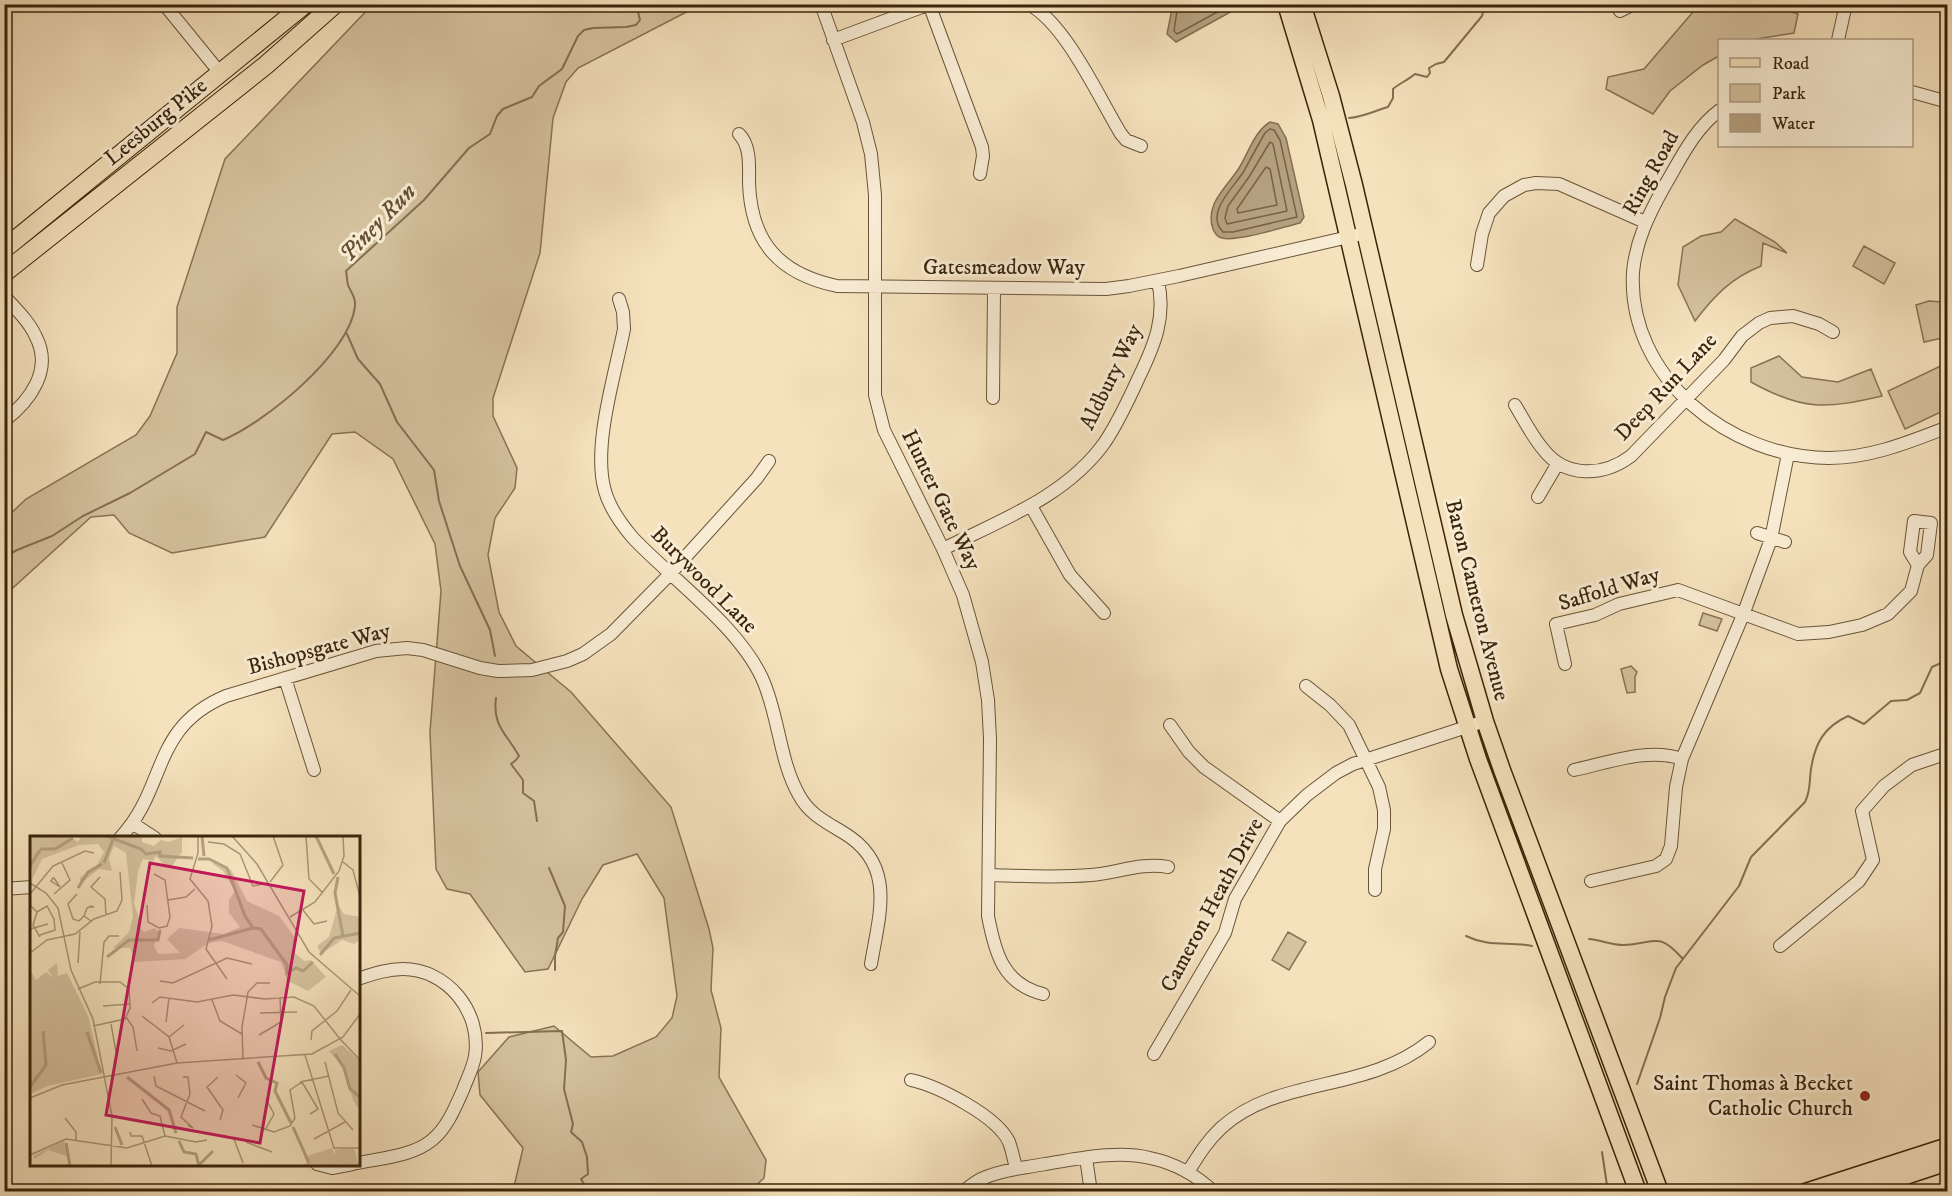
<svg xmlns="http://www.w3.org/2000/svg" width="1952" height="1196" font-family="'IM FELL DW Pica',serif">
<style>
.green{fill:#d5c29f;stroke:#887354;stroke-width:1.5}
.water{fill:#b5a180;stroke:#846f51;stroke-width:1.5}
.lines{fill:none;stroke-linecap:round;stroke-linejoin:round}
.shore{stroke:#786245;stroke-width:1.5}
.stream{stroke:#846f51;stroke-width:2}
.minor-casing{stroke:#695437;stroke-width:14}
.major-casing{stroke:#3a240a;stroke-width:19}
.highway-casing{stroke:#3a240a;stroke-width:20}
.minor{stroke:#f8ecd4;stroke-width:12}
.major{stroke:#f5e2bd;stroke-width:16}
.highway{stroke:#f5e2bd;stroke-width:18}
.poi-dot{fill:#8f2418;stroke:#f8ecd4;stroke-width:2}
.labels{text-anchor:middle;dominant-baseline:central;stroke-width:6;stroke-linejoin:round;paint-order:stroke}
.street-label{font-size:22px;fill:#3a240a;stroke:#f8ecd4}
.poi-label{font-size:22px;fill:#3a240a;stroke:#f8ecd4;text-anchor:end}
.water-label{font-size:24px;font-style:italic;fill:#655033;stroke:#f8ecd4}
.inset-river{fill:none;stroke:#b5a180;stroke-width:3}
.inset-road{fill:none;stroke:#aa9675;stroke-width:1.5}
.view{fill:#c2185b;fill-opacity:0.15;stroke:#c2185b;stroke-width:3}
.inset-edge{fill:none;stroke:#3a240a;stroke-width:3}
</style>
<rect width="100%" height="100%" fill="#f5e2bd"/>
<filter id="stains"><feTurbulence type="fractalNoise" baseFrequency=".00333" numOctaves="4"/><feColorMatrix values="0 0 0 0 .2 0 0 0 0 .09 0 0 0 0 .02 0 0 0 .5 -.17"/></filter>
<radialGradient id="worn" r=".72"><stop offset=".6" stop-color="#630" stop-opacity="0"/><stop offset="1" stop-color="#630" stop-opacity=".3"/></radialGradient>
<!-- green -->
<path class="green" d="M 432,4 L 700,5 L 578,68 L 566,82 L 553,118 L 540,253 L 493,398 L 493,416 L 517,468 L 515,488 L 495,518 L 488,555 L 499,612 L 516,646 L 571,692 L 671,807 L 709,929 L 713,948 L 711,990 L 721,1028 L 719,1077 L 766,1160 L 764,1178 L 750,1191 L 513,1191 L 523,1148 L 480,1095 L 478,1072 L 509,1037 L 554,1026 L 591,1057 L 613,1056 L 656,1037 L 672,1018 L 677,996 L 664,898 L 637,854 L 603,865 L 582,899 L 548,969 L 525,972 L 470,894 L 447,889 L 436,869 L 430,732 L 441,591 L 435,544 L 393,459 L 355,432 L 332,434 L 265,537 L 172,553 L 129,533 L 114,515 L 91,517 L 5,595 L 5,519 L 26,499 L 136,435 L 150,416 L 177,353 L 177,307 L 225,159 L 372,5 Z
M 1699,5 L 1769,5 L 1798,14 L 1794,33 L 1751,40 L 1720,40 L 1719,56 L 1703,65 L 1670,91 L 1653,114 L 1606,89 L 1608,77 L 1644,69 Z
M 1735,219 L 1775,242 L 1787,253 L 1763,243 L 1761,266 C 1731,278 1714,296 1695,321 L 1678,285 L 1683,247 L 1701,236 L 1721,232 Z
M 1864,246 L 1895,263 L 1884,284 L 1853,266 Z
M 1929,301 L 1942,302 L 1947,306 L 1947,337 L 1924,342 L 1916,305 Z
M 1779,356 L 1802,377 L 1838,382 L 1871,369 L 1882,396 C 1826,409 1803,411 1751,382 L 1751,368 Z
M 1947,363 L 1947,409 L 1905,429 L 1888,391 Z
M 1703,613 L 1722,619 L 1717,631 L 1699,625 Z
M 1631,666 L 1637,672 L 1635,677 L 1635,692 L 1627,693 L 1621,669 Z
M 1288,932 L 1306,942 L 1289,970 L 1272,960 Z"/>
<!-- water -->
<path class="water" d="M 1173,4 L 1243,4 L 1243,5 L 1176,42 L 1167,34 Z
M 1270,122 L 1278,124 L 1286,138 L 1304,217 L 1300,223 C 1283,227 1238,242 1222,238 C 1217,237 1215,234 1213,229 C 1204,204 1228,186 1239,168 C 1249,152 1254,132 1270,122 Z"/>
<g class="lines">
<!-- shore -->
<path class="shore" d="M 1178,4 L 1174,31 L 1177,34 L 1232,4
M 1270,129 L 1274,130 L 1280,140 L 1297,217 L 1233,232 L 1223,232 C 1204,213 1235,186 1244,171 C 1251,158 1258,145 1265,133 Z
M 1270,142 L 1273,144 L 1287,211 L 1227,224 L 1225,218 L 1228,206 L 1249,177 Z
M 1266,167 L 1270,169 L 1277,205 L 1238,213 L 1237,209 Z"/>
<!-- stream -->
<path class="stream" d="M 1349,118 C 1363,117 1374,111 1388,107 L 1393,98 L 1393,89 C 1400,83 1408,80 1415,74 L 1427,77 L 1430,73 L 1429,68 L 1436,64 L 1444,62 L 1482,16 L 1485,4
M 347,334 L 358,359 L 380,384 L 397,422 L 434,470 L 439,501 L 460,566 L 490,630 L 495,656
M 4,557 L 17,550 L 52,536 L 83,516 L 130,493 L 195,454 L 206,432 L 223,440 C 264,423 350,354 355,306 C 356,297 351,293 348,285 C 347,281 347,276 346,271 L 424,200 L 469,148 L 490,134 L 497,116 L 503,109 L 532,97 L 539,86 L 562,69 L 578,36 L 584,30 L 593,28 L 626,27 L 636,25 L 640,20 L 636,4
M 496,698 C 492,726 507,734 519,756 L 516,760 L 511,764 L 523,780 L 523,793 L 534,801 L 537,821
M 549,868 L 565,906 L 563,932 L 558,938 L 555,956 L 555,970
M 1466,936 C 1491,948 1507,941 1532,946
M 1589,939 C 1601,940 1611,945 1623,945 C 1656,944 1657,930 1683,959
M 486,1033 L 562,1031 L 566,1060 L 564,1089 L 573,1124 L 571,1132 L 582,1142 L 587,1157 L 588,1174 L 581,1179 L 587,1189 L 583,1192
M 1637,1084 L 1660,1018 L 1665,997 L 1676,968 L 1739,886 L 1751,857 L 1805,802 C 1811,790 1809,782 1811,769 C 1815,743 1824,727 1848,716 L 1864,724 L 1891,701 L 1907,700 L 1920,693 L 1932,667 L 1948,660
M 1602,1152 L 1608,1192"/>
<defs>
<path id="minor" d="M 164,4 L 221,74
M 821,4 L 863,122 L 871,154 L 875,195 L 875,395 L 884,430 L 943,549 L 963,595 L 982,662 L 988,700 L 990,739 L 988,916 C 995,953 1003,984 1043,994
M 929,4 L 982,147 L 983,156 L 980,174
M 1028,4 C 1065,22 1099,98 1121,134 L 1126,140 L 1141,146
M 1620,11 L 1634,4
M 833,40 L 930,4
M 1838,40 L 1846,4
M 1912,92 L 1948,102
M 1720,110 C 1694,129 1680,160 1664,187 C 1649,214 1636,240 1633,272 C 1627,377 1730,458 1829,458 C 1871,458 1909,442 1948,427
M 739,134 C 751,146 749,167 749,183 C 751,243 780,274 837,286 L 1106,289 L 1129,286 L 1179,276 L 1366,233
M 1477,265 L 1482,234 L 1489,213 L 1504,196 L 1524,185 L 1536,183 L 1559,184 L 1645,222
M 4,296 C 15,308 29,321 36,337 C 53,370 30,401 4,421
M 619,299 L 623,312 L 624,329 C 615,375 592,447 605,491 C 610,509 621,524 633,538 C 673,580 738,626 762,678 C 779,715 779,760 799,795 C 809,814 826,822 844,833 C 897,865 879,915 871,964
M 993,398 L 994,289
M 1515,405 C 1524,420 1532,436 1543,449 C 1565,478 1603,477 1631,456 L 1724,360 L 1742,336 L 1759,323 L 1770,318 L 1793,316 L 1819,324 L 1833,332
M 1538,497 L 1558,463
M 1031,506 L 1070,575 L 1104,613
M 1757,533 L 1785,542
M 943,549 C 1001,520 1067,496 1105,442 C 1119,421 1129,399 1139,377 C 1155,344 1166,317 1158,281
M 1565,664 L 1556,624 L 1595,615 L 1619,604 L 1678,590 L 1798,634 L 1829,632 L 1862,625 L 1888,614 L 1911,591 L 1918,565 L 1910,552 L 1914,521 L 1931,523 L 1927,555 L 1918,565
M 285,678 L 314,770
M 1306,686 L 1330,705 L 1349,725 L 1379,787 L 1384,810 L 1384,829 L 1375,869 L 1375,890
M 1170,725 L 1189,752 L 1204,767 L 1280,821
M 1574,770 C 1607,763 1649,747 1682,759
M 132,823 L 155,838
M 120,838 C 168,787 150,728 226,696 L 376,651 L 407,648 L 423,650 L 480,668 L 498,671 L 532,670 L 567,661 L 583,654 L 611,634 L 670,574 L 757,478 L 769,461
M 989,875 C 1023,876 1057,878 1091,875 C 1116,873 1143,862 1168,867
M 1591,881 L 1656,866 L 1666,859 L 1671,846 L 1676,787 L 1682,759 L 1743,615 L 1771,539 L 1788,454
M 4,889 L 32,887
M 1780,946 L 1859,881 L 1873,860 L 1862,811 L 1884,786 L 1912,765 L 1948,753
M 358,979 C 373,974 387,969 403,969 C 447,969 482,1012 475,1056 C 473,1068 467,1079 463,1090 C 455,1108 447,1128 432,1140 C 413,1156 382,1158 358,1163
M 1154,1054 L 1225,933 L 1235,899 L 1280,821 L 1307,795 L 1336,773 L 1353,764 L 1485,721
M 911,1080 C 938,1086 997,1116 1009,1142 C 1012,1150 1014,1160 1016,1169
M 1086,1158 L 1091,1192
M 317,1164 L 332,1168 L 353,1164
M 1188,1172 C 1198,1156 1207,1141 1221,1128 C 1278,1076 1366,1093 1429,1042
M 963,1192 C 970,1186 977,1180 986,1177 C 1005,1169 1025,1168 1045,1164 C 1078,1159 1116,1150 1150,1158 C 1174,1163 1196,1175 1214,1192"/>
<path id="major" d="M 1286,4 L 1321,120 L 1449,669 L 1478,759 L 1638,1192
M 1302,4 L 1331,96 L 1354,185 L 1454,615 L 1485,721 L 1502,770 L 1660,1192
M 1805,1192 L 1948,1146
M 1857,1192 L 1948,1162"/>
<path id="highway" d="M 4,249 L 305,4
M 4,273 L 266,65 L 335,4"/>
</defs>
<!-- minor casing -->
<use href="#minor" class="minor-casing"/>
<!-- major casing -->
<use href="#major" class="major-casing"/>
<!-- highway casing -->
<use href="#highway" class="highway-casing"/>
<!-- minor -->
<use href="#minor" class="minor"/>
<!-- major -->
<use href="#major" class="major"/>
<!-- highway -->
<use href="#highway" class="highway"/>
</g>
<!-- markers -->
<circle class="poi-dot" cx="1865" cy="1096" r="6"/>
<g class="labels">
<!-- street labels -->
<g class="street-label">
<text transform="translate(156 122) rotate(-39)">Leesburg Pike</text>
<text transform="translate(1651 173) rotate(-61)">Ring Road</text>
<text x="1004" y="267">Gatesmeadow Way</text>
<text transform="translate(1111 377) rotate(-64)">Aldbury Way</text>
<text transform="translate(1666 387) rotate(-47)">Deep Run Lane</text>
<text transform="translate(941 500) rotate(64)">Hunter Gate Way</text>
<text transform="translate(704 580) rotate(45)">Burywood Lane</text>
<text transform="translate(1609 589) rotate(-17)">Saffold Way</text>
<text transform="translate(1477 600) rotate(76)">Baron Cameron Avenue</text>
<text transform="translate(319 649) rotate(-15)">Bishopsgate Way</text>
<text transform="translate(1212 905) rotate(-62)">Cameron Heath Drive</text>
</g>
<!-- poi labels -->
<g class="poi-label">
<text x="1853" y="1083">Saint Thomas à Becket<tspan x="1853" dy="25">Catholic Church</tspan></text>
</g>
<!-- water labels -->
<g class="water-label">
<text transform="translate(378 223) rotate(-46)">Piney Run</text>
</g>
</g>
<!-- overview -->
<g transform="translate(30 836)">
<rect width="330" height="330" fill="#f5e2bd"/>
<path d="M 0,0 L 38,0 L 48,6 L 52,0 L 112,0 L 112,6 L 124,10 L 131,4 L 138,6 L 152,1 L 152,16 L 141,31 L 135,30 L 126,20 L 123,25 L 113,23 L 108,35 L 104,68 L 110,85 L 108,91 L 114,96 L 125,92 L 129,97 L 124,110 L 128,118 L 150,117 L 137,103 L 149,92 L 194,98 L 210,91 L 199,77 L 199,64 L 205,55 L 193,35 L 183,28 L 185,25 L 201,34 L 217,65 L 249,80 L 266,103 L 265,117 L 274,125 L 281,124 L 296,141 L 278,155 L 258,145 L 251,126 L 192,105 L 179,107 L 155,123 L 105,126 L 100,112 L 83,112 L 99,96 L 103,80 L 96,17 L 84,10 L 79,22 L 82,35 L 69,33 L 50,48 L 50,42 L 67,29 L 74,16 L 68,8 L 49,9 L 12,23 L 2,44 ZM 308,69 L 314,78 L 330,81 L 330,104 L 324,108 L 312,104 L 291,118 L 287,110 L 299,101 ZM 27,127 L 28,140 L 37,137 L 58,180 L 72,238 L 17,250 L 0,258 L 0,134 L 6,144 L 16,136 L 24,142 L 18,134 ZM 312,209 L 330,225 L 330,275 L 323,264 L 314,232 L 299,215 ZM 34,305 L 37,320 L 18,314 L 5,323 L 3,320 ZM 302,312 L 305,319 L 305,314 L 324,312 L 329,330 L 268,330 L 277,327 L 274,321 Z" fill="#d5c29f"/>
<path class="inset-river" d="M 77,0 L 111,13 L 116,18 L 130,16 L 130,20 L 163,22M 172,0 L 174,20M 286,0 L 304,38M 10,13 L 25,13 L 43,2M 168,23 L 179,23 L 197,32 L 215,80 L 223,92 L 231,93 L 257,129 L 257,137 L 266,132 L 273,135 L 283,126M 74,27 L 83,3M 0,30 L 10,14M 308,41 L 305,57 L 313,100M 48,52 L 58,36 L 72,28M 179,104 L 223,92M 290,119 L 304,102 L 330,97M 77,121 L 99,104 L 128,104 L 130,94M 57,196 L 71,237M 305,218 L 314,232 L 320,253 L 330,261M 228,226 L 236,242 L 247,247 L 245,255 L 261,287M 97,241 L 139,274 L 146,297M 0,251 L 16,229 L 13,195M 85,291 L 92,309M 263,291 L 279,327M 149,305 L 154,316 L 166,318 L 169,330M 36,307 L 40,330M 169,329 L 183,315"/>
<path class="inset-road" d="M 168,0 L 168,17 L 160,43 L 178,65 L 182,90 L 176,113 L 197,143M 202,0 L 227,28 L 279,116 L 330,160M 276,0 L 279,43 L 293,57M 178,6 L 194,8 L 210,18 L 223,50 L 238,47M 313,26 L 323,34 L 330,61M 70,41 L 61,51 L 75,63 L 76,79M 23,42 L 24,42 L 30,51 L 21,45 ZM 240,46 L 253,29 L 243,0M 0,47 L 16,57 L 28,72 L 41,134 L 63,183 L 82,280 L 81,330M 0,58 L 23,30 L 55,15 L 64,17M 24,58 L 40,44 L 32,27M 47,58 L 38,68 L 43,83 L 49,85 L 54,80 L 61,85M 138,64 L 156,61 L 165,53M 0,69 L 7,76 L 3,89 L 10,101M 117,69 L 118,86 L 129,92 L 137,90 L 140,81 L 135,44 L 124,38M 273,74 L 284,88 L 297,85M 7,76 L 17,70 L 24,83 L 25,94 L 10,99M 54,80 L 57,72 L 61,70 L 64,71 L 60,71M 260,81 L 285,66 L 309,35 L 314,20 L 313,0M 0,93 L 18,88M 0,117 L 17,104 L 45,98 L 64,83 L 87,75 L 92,64 L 90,36M 48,127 L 50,96M 130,145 L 143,147 L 197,122 L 222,128M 70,148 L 74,106 L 79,100 L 89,100M 48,153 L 65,146 L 90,146 L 99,153 L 100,172 L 95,183 L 63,190M 182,164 L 190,185 L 212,198M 122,167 L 130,161 L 167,166 L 203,159 L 235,163 L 264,161 L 284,170 L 310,203M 73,170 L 100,168M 230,177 L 267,176M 112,180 L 139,201 L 147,227M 96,181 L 103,191 L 107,215M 136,186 L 139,162M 81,188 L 86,216M 229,199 L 251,186 L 250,161M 139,201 L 154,189M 310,203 L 330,224M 281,204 L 282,195 L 307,175 L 321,154M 128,212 L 141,215 L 156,208M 275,219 L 304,312 L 330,312M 213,223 L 212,191 L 218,156 L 227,147 L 240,147M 295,226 L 308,277 L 323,294M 206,239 L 216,247 L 208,262M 124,240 L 126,250 L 175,275M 153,241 L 158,241 L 160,258 L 151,281 L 163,292 L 158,289M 188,241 L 177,251 L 193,274 L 190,284M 270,246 L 299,240M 272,246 L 288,273 L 280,278M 0,262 L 32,249 L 147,227 L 282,218 L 313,201 L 330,178M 112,263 L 121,277 L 130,280 L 135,300M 35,282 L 46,296 L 46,304M 222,289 L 244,296 L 260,290 L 265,282 L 260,254 L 272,246M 235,294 L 244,278 L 236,263M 100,296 L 101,300 L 112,300 L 122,330M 204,303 L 213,327M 284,303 L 315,286M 216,306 L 242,316M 0,319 L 36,303 L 97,312 L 135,300 L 166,306 L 177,304"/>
<path class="view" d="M 120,27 L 274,55 L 230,307 L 76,279 Z"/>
<rect width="330" height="330" class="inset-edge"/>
</g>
<!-- margin -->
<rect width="1952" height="1196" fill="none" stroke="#f5e2bd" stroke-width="24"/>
<rect x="6" y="6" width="1940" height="1184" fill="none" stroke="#3a240a" stroke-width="3"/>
<rect x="12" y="12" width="1928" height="1172" fill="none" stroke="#3a240a" stroke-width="1.5"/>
<!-- legend -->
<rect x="1718" y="39" width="195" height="108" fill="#f8ecd4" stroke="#ac9c83" stroke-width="1.5"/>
<rect x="1730" y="58" width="30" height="9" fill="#f5e2bd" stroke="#ac9c83" stroke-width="1.5"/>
<text x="1772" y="69" font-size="18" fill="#3a240a">Road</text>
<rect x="1730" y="84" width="30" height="18" fill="#d5c29f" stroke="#ac9c83" stroke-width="1.5"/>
<text x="1772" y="99" font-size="18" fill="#3a240a">Park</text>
<rect x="1730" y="114" width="30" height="18" fill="#b5a180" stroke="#ac9c83" stroke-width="1.5"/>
<text x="1772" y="129" font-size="18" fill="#3a240a">Water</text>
<rect width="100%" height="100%" filter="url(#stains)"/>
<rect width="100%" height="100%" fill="url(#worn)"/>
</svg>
